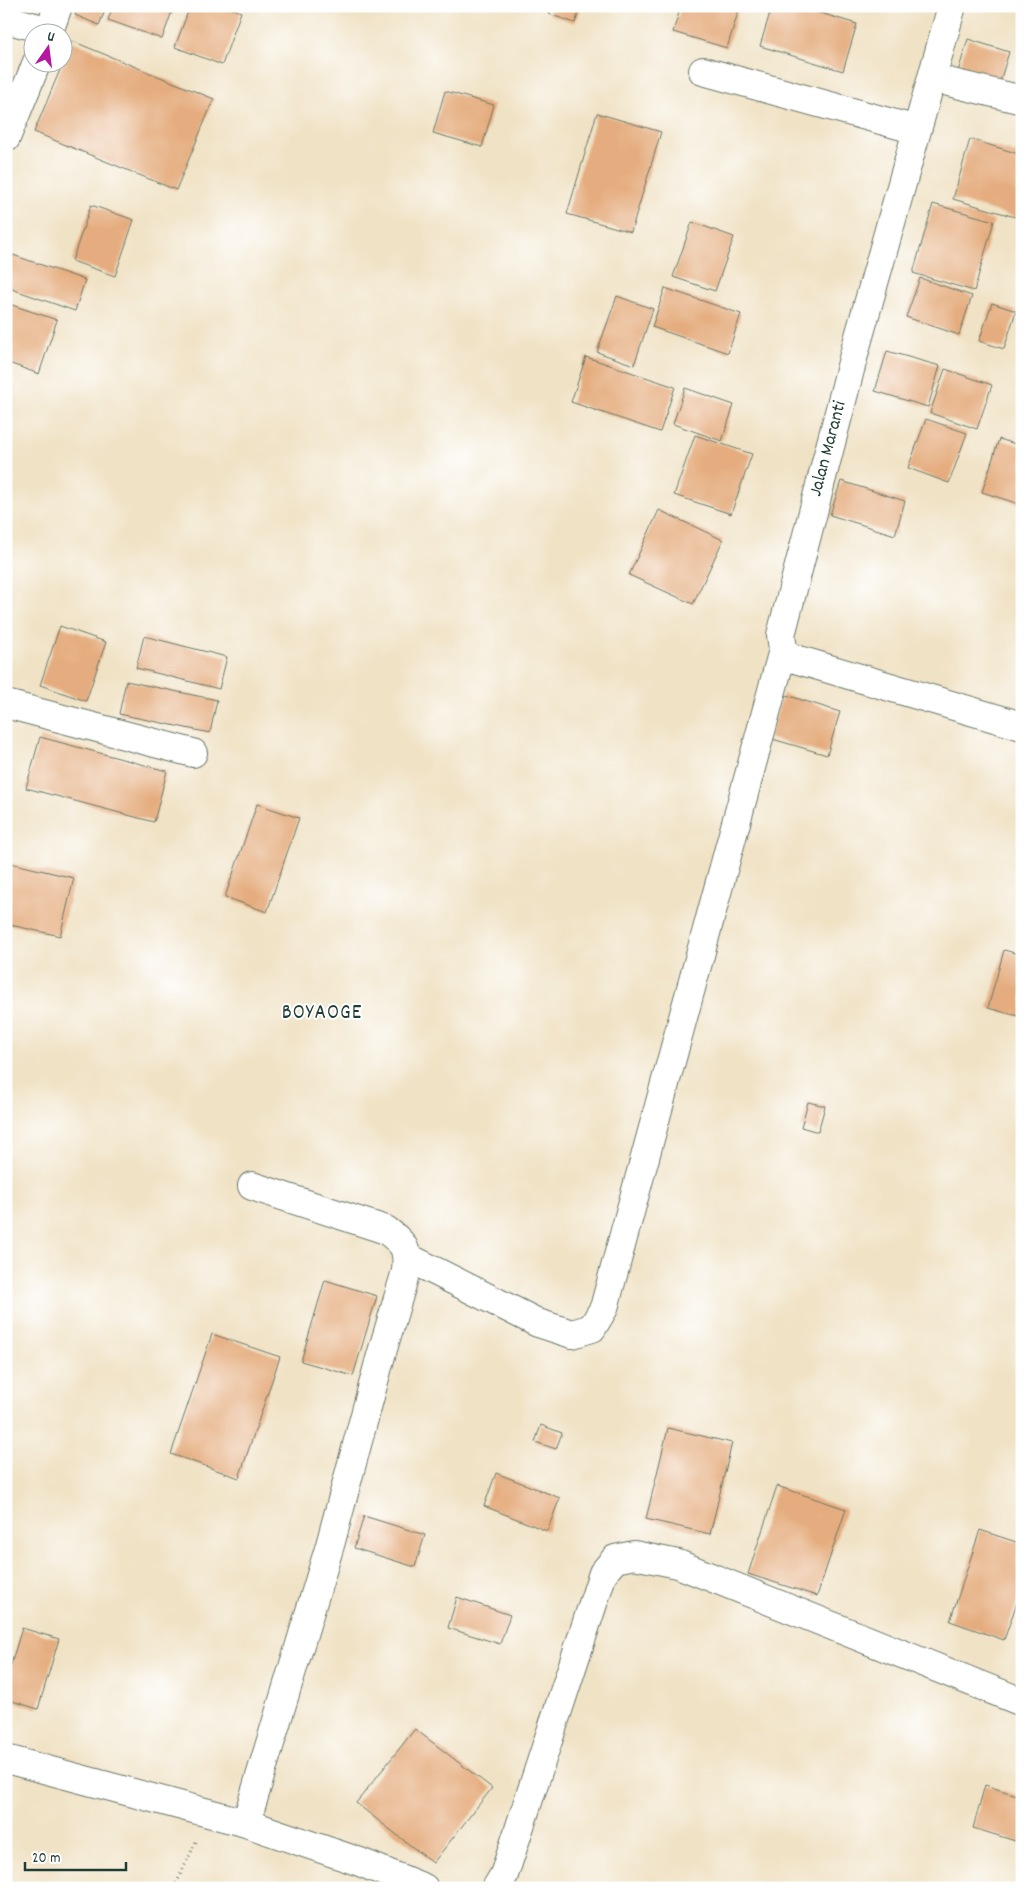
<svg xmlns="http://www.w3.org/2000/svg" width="1028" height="1894" font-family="Dekko,sans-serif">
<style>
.building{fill:#e5ad7f}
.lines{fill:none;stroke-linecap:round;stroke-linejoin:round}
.street-casing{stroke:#687767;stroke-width:30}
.path{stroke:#687767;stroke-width:3;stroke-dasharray:1 4;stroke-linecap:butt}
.street{stroke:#fff;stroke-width:28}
.labels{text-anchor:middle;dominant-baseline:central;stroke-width:4;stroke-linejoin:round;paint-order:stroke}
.street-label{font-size:19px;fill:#1f3d34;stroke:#fff}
.quarter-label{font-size:21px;letter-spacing:1px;fill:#1f3d34;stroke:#fff}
</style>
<rect width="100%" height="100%" fill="#fff"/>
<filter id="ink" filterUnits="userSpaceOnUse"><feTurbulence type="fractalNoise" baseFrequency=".02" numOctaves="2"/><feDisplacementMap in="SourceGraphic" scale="10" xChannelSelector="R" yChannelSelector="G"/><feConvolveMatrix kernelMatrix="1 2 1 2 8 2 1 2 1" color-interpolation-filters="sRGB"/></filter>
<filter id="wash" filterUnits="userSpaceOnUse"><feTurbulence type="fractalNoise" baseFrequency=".0096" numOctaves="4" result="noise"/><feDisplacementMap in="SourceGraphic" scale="20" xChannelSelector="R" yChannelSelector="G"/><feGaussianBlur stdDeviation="1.12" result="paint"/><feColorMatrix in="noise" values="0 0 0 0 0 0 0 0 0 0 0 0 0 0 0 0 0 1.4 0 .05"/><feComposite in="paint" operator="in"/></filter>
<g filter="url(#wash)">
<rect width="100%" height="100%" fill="#f0e2c5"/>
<g id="blocks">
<!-- building -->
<path class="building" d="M 78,6 L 107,6 L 99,25 L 75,15 Z
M 113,6 L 174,6 L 162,39 L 108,20 Z
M 190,6 L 225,6 L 241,12 L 222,65 L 175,47 Z
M 552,6 L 581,6 L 575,23 L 549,14 Z
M 681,6 L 740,6 L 727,48 L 673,32 Z
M 772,6 L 797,6 L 857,24 L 843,71 L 760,46 Z
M 968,39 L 1009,52 L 998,88 L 957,75 Z
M 72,41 L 214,99 L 176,190 L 34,132 Z
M 445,91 L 494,105 L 482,147 L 433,133 Z
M 597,113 L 661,132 L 631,232 L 567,214 Z
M 970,139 L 1022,155 L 1022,219 L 953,199 Z
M 933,204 L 994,221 L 974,291 L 913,273 Z
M 91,205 L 134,220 L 115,276 L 72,261 Z
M 692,222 L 734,237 L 715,291 L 673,277 Z
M 13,255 L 85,280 L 75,311 L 6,287 L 6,274 Z
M 920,278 L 972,296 L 959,335 L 906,317 Z
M 665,288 L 741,314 L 728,353 L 652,327 Z
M 617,296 L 653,309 L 634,365 L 597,352 Z
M 6,303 L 57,320 L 39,374 L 6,362 Z
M 992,303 L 1016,311 L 1004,349 L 979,341 Z
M 887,351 L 940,366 L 928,407 L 875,391 Z
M 586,357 L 675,387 L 660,432 L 571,402 Z
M 945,369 L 992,385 L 977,429 L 930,413 Z
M 685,388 L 734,405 L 722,441 L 673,424 Z
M 926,419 L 967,433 L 949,483 L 908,468 Z
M 695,435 L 752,454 L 731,514 L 674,495 Z
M 999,439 L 1022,446 L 1022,505 L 982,492 Z
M 841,481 L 905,501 L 895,535 L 830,515 Z
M 659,510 L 723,540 L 693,604 L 629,575 Z
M 60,626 L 106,642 L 86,701 L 40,685 Z
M 144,636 L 227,657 L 219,689 L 136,668 Z
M 126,681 L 217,700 L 210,733 L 119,714 Z
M 783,694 L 840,712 L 827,755 L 769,738 Z
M 40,737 L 167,771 L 154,822 L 26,788 Z
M 257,804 L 299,818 L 267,912 L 225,897 Z
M 6,862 L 74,878 L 60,936 L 6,924 Z
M 1004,950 L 1022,955 L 1022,1017 L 988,1008 Z
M 808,1102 L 825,1106 L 818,1132 L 801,1127 Z
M 325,1280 L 377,1296 L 353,1376 L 301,1361 Z
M 212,1334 L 280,1357 L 239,1478 L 171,1454 Z
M 541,1425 L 562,1433 L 556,1449 L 535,1442 Z
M 668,1428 L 732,1443 L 710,1534 L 646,1519 Z
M 496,1473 L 560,1498 L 547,1531 L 484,1506 Z
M 777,1486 L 846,1509 L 817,1596 L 748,1574 Z
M 364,1516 L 425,1535 L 415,1567 L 354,1548 Z
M 980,1530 L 1022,1544 L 1022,1588 L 1004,1640 L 950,1621 Z
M 457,1597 L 510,1615 L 500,1644 L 448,1628 Z
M 22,1628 L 59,1639 L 38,1709 L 6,1699 L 6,1681 Z
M 415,1729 L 492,1788 L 433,1863 L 356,1803 Z
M 985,1785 L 1022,1797 L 1022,1843 L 973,1828 Z"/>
</g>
</g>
<g filter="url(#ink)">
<use href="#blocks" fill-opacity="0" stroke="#687767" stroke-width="1"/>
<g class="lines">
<defs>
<path id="street" d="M 952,6 L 856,347 L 781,635 L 783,650 L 792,658 L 1022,726
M 6,19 L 49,31
M 49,32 L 58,6
M 703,71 L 917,130
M 932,78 L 1022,100
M 6,138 L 37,62
M 6,704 L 193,753
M 407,1257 L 538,1323 L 572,1334 L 592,1328 L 604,1308 L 783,650
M 6,1759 L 246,1823 L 360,1862 L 424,1888
M 246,1823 L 330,1545 L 380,1359 L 406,1271 C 408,1247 404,1244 386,1230 L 252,1186
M 496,1888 L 504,1875 L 603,1573 L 615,1559 L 634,1555 L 678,1564 L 1022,1702"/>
</defs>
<!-- street casing -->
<use href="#street" class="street-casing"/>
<!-- path -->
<path class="path" d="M 174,1888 L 196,1842"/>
<!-- street -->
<use href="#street" class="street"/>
</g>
</g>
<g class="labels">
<!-- street labels -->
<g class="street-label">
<text transform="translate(829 449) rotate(-75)">Jalan Maranti</text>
</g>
<!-- quarter labels -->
<g class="quarter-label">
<text x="322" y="1014">BOYAOGE</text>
</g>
</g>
<!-- margin -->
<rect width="1028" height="1894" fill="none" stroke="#fff" stroke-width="25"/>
<!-- north arrow -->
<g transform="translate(48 48) rotate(14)"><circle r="24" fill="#ffffff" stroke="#a5b1ae"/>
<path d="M0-4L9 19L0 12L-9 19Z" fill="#b5179e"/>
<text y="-8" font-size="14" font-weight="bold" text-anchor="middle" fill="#1f3d34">U</text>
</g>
<!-- scale -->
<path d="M25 1862v8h101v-8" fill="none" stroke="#1f3d34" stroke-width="2.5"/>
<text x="32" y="1862" font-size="15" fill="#1f3d34" stroke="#ffffff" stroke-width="4" paint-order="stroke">20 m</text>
</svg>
